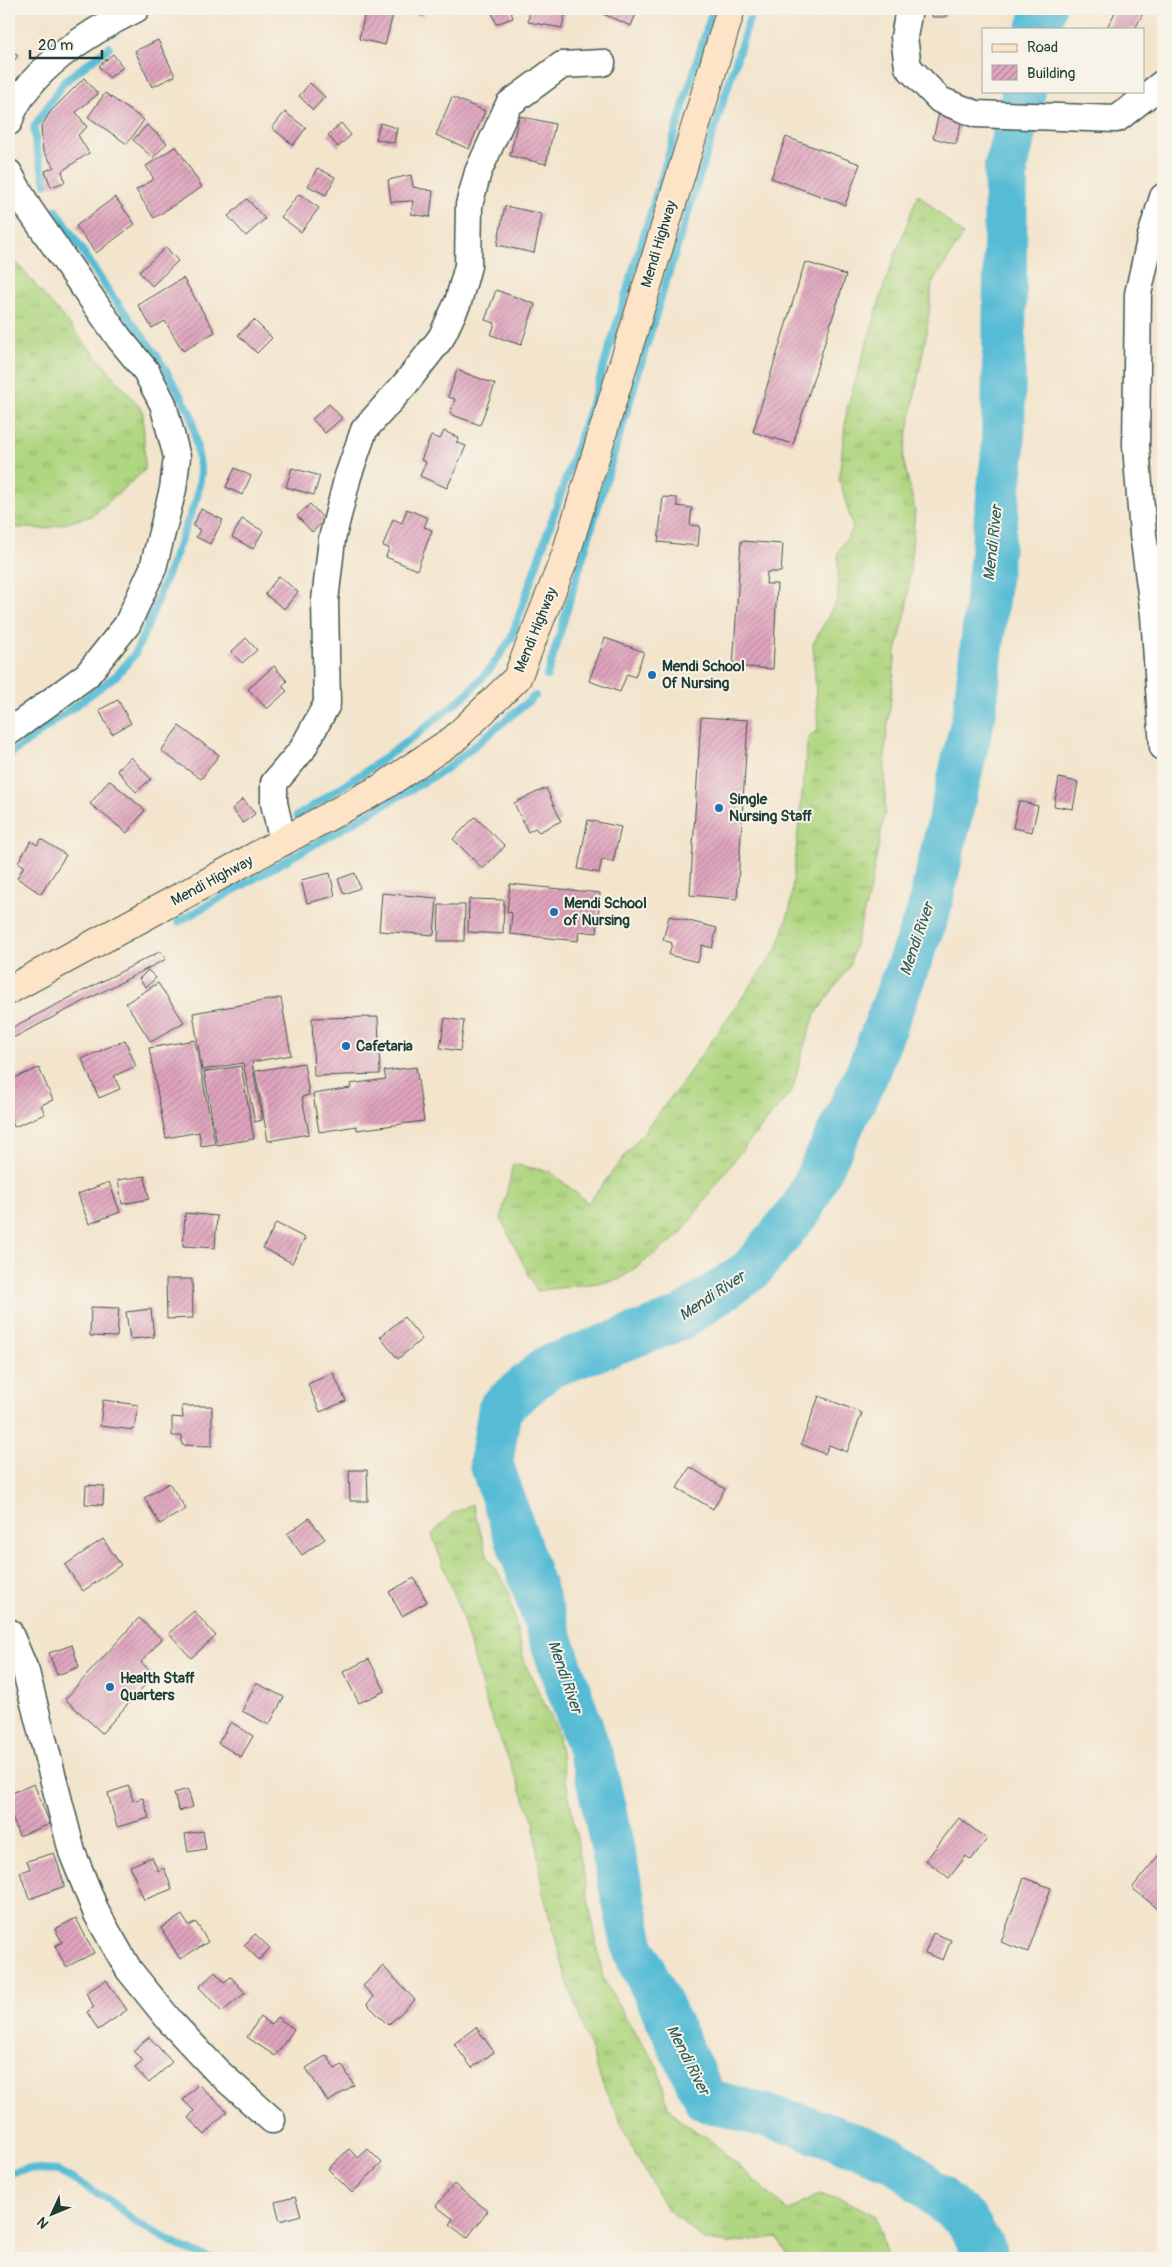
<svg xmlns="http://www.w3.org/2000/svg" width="1172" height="2267" font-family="Pangolin,sans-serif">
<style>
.grass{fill:url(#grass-tufts);stroke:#678a5a}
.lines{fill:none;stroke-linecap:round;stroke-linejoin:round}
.stream{stroke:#57bcd5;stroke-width:8}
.river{stroke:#57bcd5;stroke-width:44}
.building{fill:url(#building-hatch)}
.minor-casing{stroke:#3f564b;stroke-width:29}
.secondary-casing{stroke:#3f564b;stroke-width:30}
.minor{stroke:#fff;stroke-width:26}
.secondary{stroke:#fee4c6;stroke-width:28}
.poi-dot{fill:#1f6fb2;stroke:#f7f3e8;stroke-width:2}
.labels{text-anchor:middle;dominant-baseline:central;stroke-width:4;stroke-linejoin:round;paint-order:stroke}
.street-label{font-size:15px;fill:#1f3d34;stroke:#f7f3e8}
.poi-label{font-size:15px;font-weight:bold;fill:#1f3d34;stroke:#f7f3e8;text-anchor:start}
.water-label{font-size:16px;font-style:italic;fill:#2d5d5c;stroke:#f7f3e8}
</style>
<defs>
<pattern id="grass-tufts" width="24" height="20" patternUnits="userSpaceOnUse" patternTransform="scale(1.25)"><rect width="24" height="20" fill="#afd680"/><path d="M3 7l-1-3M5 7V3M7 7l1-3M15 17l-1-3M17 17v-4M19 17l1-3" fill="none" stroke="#8eaf6a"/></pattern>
<pattern id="building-hatch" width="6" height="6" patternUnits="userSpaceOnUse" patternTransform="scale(1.25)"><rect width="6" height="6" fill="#e0a4be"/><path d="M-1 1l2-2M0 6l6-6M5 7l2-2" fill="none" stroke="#b5879b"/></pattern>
</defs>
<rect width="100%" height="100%" fill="#f7f3e8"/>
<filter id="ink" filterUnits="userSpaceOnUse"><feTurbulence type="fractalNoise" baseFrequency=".02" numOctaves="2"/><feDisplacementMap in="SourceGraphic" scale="10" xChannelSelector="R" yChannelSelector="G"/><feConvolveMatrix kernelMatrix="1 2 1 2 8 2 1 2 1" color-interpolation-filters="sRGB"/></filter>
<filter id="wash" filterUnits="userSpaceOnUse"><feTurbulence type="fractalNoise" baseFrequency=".0096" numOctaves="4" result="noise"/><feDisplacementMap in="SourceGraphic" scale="20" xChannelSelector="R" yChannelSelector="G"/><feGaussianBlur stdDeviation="1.12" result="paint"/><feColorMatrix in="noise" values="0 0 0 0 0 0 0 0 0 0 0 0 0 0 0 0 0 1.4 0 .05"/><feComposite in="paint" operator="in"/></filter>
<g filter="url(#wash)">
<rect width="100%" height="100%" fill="#f3e4cc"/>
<!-- grass -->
<path class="grass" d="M 918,194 L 963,235 L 932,284 L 927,331 L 903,458 L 915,510 L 907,608 L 896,652 L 885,751 L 885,812 L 870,890 L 849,967 L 815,1015 L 803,1049 L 792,1091 L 738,1155 L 679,1236 L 619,1280 L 537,1291 L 501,1219 L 513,1164 L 551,1172 L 588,1203 L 679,1087 L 778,947 L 790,909 L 808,737 L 818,730 L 813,644 L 838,598 L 838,552 L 853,528 L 839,478 L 847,408 L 886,280 Z
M 9,254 L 143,411 L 145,470 L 92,516 L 45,529 L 9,527 Z
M 472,1504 L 489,1560 L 507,1586 L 525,1664 L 556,1727 L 603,1978 L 627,2020 L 657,2065 L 668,2106 L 680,2121 L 708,2138 L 788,2211 L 820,2194 L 847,2201 L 876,2216 L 887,2258 L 785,2258 L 787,2255 L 777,2237 L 730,2243 L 704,2240 L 666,2208 L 633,2149 L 602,2083 L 566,1977 L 542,1889 L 534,1822 L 488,1709 L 462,1616 L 432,1535 L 450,1515 Z"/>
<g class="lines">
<!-- stream -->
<path class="stream" d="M 46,184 L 36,147 L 34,127 L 64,82 L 109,47
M 547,676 L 657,310 L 749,20
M 9,755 L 117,675 L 135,654 L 146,629 L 197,498 L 201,473 L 191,413 L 157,356 L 109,292 L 56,210
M 297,816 L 366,771 L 412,738 L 467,694 L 490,669 L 511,639 L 598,385 L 713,9
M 178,922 L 445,770 L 535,696
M 9,2173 L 26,2169 L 58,2171 L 112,2202 L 137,2223 L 187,2250 L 210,2258"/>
<!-- river -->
<path class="river" d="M 1038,29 L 1044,9
M 988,2258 L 967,2221 L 895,2160 L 800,2125 L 706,2100 L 634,1949 L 595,1767 L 491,1463 L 500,1408 L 548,1367 L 680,1319 L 751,1270 L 802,1208 L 866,1076 L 928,913 L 975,710 L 1003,452 L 1006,167 L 1024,91"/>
</g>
<g id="blocks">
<!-- building -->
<path class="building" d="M 366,9 L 394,11 L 385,45 L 359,39 Z
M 397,9 L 425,9 L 423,16 Z
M 491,9 L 510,9 L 513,18 L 496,24 Z
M 530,9 L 566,9 L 562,28 L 528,22 Z
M 603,9 L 638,9 L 631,26 L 601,13 Z
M 933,9 L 946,9 L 946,17 L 932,17 Z
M 1117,9 L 1135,9 L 1143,13 L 1135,29 L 1106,29 Z
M 158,40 L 175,76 L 152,87 L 135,51 Z
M 9,47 L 18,56 L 9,66 Z
M 113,54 L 123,67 L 109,78 L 99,66 Z
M 84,78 L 98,94 L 76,112 L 87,127 L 78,135 L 89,153 L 62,171 L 65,182 L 51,187 L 45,171 L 54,167 L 43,151 L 41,127 L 50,112 Z
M 310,83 L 325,97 L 313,110 L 299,96 Z
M 105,93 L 144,120 L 127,144 L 88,117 Z
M 452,97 L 485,111 L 469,149 L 436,135 Z
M 285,112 L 306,128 L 293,145 L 272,128 Z
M 939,113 L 962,119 L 956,144 L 933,138 Z
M 519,116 L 555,124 L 546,164 L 510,156 Z
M 341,123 L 351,135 L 338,147 L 328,135 Z
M 380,123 L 397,128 L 394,143 L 376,139 Z
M 147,125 L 167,143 L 153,158 L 133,140 Z
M 786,137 L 860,164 L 845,205 L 771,178 Z
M 176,146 L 202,187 L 154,218 L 136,190 L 154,179 L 146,166 Z
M 317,168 L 335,177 L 326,195 L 308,186 Z
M 411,175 L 413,187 L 433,191 L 430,217 L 411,214 L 413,201 L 391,202 L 388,180 Z
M 299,194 L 319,208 L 301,232 L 281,217 Z
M 115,197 L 135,224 L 96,253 L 76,226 Z
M 247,199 L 265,219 L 246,236 L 228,216 Z
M 505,206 L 542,214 L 534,253 L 497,245 Z
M 166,247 L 178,261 L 152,286 L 139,272 Z
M 805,262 L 846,275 L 793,444 L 753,432 Z
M 183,278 L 215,332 L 183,351 L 165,321 L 152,328 L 138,305 Z
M 496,290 L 535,304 L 521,345 L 491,335 L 495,323 L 485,320 Z
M 254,320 L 272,338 L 257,353 L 238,335 Z
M 457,370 L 495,384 L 480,425 L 450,414 L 455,399 L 448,397 Z
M 329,404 L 342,418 L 325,433 L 312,419 Z
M 444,431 L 459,438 L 456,442 L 466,446 L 447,488 L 420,476 L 426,462 L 421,460 L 431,436 L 440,439 Z
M 235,468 L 251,476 L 242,495 L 226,487 Z
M 292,468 L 320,476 L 314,495 L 286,487 Z
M 663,497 L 677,498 L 677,506 L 692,508 L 690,525 L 700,526 L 698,546 L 658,542 Z
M 310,504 L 325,520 L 312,532 L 297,516 Z
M 201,509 L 223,520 L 210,544 L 196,537 L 200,530 L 193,526 Z
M 407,509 L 428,518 L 424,527 L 432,530 L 417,570 L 386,557 L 389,548 L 383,546 L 393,519 L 402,523 Z
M 242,519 L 263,531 L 253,549 L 232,537 Z
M 741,541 L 783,544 L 781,572 L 767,572 L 766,584 L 777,584 L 773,669 L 733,666 Z
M 279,576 L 298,592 L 284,609 L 265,594 Z
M 246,638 L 257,650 L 242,663 L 231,652 Z
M 605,638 L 644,652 L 635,677 L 627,674 L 620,692 L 589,681 Z
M 274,666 L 287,681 L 282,686 L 287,691 L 267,709 L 248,689 Z
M 118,700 L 131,723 L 112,734 L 99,710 Z
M 701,717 L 748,720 L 737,899 L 690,895 Z
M 179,726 L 219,755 L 201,779 L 161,751 Z
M 131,757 L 151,779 L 136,792 L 117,770 Z
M 1059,778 L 1078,782 L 1073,809 L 1054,806 Z
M 109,780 L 145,810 L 127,833 L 90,804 Z
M 546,788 L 561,821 L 539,832 L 535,828 L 528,832 L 514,803 Z
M 243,799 L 255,814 L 243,823 L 232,809 Z
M 1019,801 L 1038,806 L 1032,832 L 1013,828 Z
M 475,817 L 505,846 L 483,869 L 453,839 Z
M 588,820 L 621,827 L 613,862 L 602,859 L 599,873 L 578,869 Z
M 41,839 L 66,855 L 41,894 L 17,878 L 24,866 L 18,862 L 31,841 L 37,845 Z
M 330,873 L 335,896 L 307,903 L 301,880 Z
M 355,873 L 360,888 L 344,894 L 338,879 Z
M 510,884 L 600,893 L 597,933 L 579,931 L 578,941 L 510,934 L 512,913 L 507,912 Z
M 382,893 L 437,898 L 434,935 L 379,931 Z
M 469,899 L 504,900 L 503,934 L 468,932 Z
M 439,905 L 465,905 L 464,941 L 438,941 Z
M 669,916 L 717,928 L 712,948 L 702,945 L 698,962 L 669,955 L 672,943 L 663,940 Z
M 161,951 L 166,959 L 9,1040 L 9,1029 Z
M 148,970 L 156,978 L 146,987 L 139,979 Z
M 158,983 L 184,1022 L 151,1042 L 126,1003 Z
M 281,998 L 291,1055 L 252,1062 L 262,1120 L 255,1122 L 243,1063 L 202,1070 L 193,1013 Z
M 378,1017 L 380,1074 L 314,1076 L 312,1018 Z
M 445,1018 L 464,1021 L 460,1051 L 440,1048 Z
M 125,1040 L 136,1066 L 114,1076 L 120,1089 L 99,1098 L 82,1059 Z
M 195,1040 L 215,1144 L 201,1146 L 199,1132 L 166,1138 L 149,1048 Z
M 304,1063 L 309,1095 L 302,1097 L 309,1134 L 268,1141 L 255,1071 Z
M 241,1066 L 254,1139 L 217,1145 L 204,1072 Z
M 416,1067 L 424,1121 L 357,1130 L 357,1126 L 319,1132 L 313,1094 L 351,1088 L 350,1084 L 386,1079 L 384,1071 Z
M 39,1068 L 53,1100 L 41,1105 L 45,1114 L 14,1127 L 9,1114 L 9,1080 Z
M 145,1176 L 149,1199 L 122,1204 L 118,1180 Z
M 109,1182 L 120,1212 L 89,1224 L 78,1194 Z
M 185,1213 L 217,1216 L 215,1248 L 183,1246 Z
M 276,1223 L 305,1238 L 292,1263 L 263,1248 Z
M 166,1279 L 192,1279 L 193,1318 L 167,1319 Z
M 91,1307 L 119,1308 L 117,1337 L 90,1336 Z
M 151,1309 L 154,1337 L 130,1339 L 126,1312 Z
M 404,1317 L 422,1339 L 398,1359 L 380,1337 Z
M 333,1373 L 346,1401 L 320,1412 L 308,1384 Z
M 819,1396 L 862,1413 L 847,1452 L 829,1445 L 825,1454 L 801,1444 Z
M 103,1400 L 138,1405 L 134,1430 L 100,1426 Z
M 182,1406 L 212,1406 L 212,1446 L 182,1445 L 182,1436 L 172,1436 L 172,1417 L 183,1418 Z
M 690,1467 L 725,1489 L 713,1509 L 677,1488 Z
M 349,1470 L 367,1470 L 368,1501 L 350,1501 Z
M 169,1483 L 186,1509 L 160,1524 L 144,1498 Z
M 86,1485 L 104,1486 L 103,1505 L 85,1504 Z
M 309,1518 L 325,1539 L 302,1555 L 287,1534 Z
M 103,1539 L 121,1565 L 83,1591 L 65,1565 Z
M 414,1578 L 427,1602 L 402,1616 L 389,1592 Z
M 194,1611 L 216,1636 L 191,1658 L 169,1633 Z
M 139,1618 L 162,1639 L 141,1662 L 154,1675 L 102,1733 L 65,1699 Z
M 72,1645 L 79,1667 L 57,1675 L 49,1653 Z
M 369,1659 L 385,1691 L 359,1703 L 343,1672 Z
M 256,1683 L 284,1697 L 269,1725 L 242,1711 Z
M 231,1722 L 253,1736 L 241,1757 L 218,1743 Z
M 34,1784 L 50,1824 L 19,1836 L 9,1809 L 9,1794 Z
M 129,1786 L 133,1801 L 143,1798 L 149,1818 L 117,1827 L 108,1793 Z
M 188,1789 L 193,1807 L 179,1811 L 174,1793 Z
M 959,1818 L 987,1839 L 971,1860 L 966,1856 L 949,1878 L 926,1860 Z
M 203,1831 L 206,1849 L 188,1852 L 185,1834 Z
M 1162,1851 L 1163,1852 L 1163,1913 L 1132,1888 Z
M 54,1853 L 65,1886 L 29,1899 L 20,1872 L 30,1869 L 27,1861 Z
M 152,1857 L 158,1871 L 164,1868 L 172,1889 L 144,1900 L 130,1866 Z
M 1024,1878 L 1051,1888 L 1028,1952 L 1001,1942 Z
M 182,1915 L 189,1926 L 196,1922 L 208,1942 L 180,1959 L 161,1928 Z
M 76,1918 L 94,1953 L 66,1967 L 55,1946 L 62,1942 L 55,1929 Z
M 933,1933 L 951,1940 L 943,1960 L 925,1953 Z
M 255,1934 L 270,1948 L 259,1960 L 244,1945 Z
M 383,1966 L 415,2000 L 388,2025 L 367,2004 L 374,1997 L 363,1986 Z
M 215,1972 L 224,1982 L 231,1977 L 245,1993 L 222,2012 L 199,1987 Z
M 106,1980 L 127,2010 L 98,2030 L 87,2012 L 94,2007 L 86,1993 Z
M 260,2017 L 271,2025 L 277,2017 L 294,2029 L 275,2056 L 247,2037 Z
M 476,2027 L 494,2052 L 472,2068 L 454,2044 Z
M 149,2037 L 172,2062 L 149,2083 L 135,2068 L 143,2061 L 133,2051 Z
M 327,2055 L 335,2069 L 342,2065 L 354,2085 L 328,2102 L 306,2068 Z
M 198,2084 L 227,2111 L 205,2135 L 188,2118 L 194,2111 L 183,2100 Z
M 349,2149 L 358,2158 L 368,2149 L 382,2163 L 352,2193 L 328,2169 Z
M 454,2184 L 488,2211 L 467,2238 L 449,2224 L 453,2219 L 436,2206 Z
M 295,2197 L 301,2215 L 280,2221 L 275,2202 Z"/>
</g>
</g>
<g filter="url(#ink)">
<use href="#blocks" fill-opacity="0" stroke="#3f564b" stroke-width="1"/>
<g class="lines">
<defs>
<path id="minor" d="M 909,9 L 904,37 L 908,67 L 940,100 L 976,114 L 1117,119 L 1163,83
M 9,122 C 24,72 91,31 136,9
M 9,173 L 29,209 L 119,338 L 146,371 L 163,404 L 177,457 L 173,489 L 153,568 L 127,625 L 87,675 L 9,732
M 1163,197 L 1151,236 L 1138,294 L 1136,446 L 1143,534 L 1154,615 L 1163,747
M 283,842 L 274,803 L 274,783 L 302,750 L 327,704 L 325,601 L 332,539 L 348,476 L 364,430 L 406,383 L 441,338 L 458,302 L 468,266 L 469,205 L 478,172 L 509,104 L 562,65 L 602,63
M 9,1632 L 26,1672 L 72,1852 L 97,1914 L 129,1970 L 171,2022 L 217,2071 L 272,2120"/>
<path id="secondary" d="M 9,990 L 381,788 L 454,739 L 517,678 L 565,557 L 731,9"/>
</defs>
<!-- minor casing -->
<use href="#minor" class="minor-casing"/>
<!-- secondary casing -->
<use href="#secondary" class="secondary-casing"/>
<!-- minor -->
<use href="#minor" class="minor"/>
<!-- secondary -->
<use href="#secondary" class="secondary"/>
</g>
</g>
<!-- markers -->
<g class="poi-dot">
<circle cx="652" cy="675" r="5"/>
<circle cx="719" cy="808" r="5"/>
<circle cx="554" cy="912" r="5"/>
<circle cx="346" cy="1046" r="5"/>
<circle cx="110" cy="1687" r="5"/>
</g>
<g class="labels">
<!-- street labels -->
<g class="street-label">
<text transform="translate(659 244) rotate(-73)">Mendi Highway</text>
<text transform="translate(536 630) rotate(-68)">Mendi Highway</text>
<text transform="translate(212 881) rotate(-28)">Mendi Highway</text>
</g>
<!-- poi labels -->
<g class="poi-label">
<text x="662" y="666">Mendi School<tspan x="662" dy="17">Of Nursing</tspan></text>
<text x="729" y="799">Single<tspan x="729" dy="17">Nursing Staff</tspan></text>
<text x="564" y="903">Mendi School<tspan x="564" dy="17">of Nursing</tspan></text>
<text x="356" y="1046">Cafetaria</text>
<text x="120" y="1678">Health Staff<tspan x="120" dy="17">Quarters</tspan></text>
</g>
<!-- water labels -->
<g class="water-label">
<text transform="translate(993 543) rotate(-84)">Mendi River</text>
<text transform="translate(917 939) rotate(-71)">Mendi River</text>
<text transform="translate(712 1296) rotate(-34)">Mendi River</text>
<text transform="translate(565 1677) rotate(71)">Mendi River</text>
<text transform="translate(688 2060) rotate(63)">Mendi River</text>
</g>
</g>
<!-- margin -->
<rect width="1172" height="2267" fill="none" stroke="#f7f3e8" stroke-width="30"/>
<!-- legend -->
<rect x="982" y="28" width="162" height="65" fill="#f7f3e8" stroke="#a1aaa0"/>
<rect x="992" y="44" width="25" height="8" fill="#fee4c6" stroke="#a1aaa0"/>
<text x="1027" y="52" font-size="15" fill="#1f3d34">Road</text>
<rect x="992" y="65" width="25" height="15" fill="url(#building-hatch)" stroke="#a1aaa0"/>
<text x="1027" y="78" font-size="15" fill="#1f3d34">Building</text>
<!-- north arrow -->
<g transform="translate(52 2214) rotate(226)" stroke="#f7f3e8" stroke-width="4" paint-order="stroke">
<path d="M0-4L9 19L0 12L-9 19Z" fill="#1f3d34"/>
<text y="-8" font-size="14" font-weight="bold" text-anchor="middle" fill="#1f3d34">N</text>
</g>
<!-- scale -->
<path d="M30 50v8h72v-8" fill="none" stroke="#1f3d34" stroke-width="2.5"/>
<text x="38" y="50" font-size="15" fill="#1f3d34" stroke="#f7f3e8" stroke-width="4" paint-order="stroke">20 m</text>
</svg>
